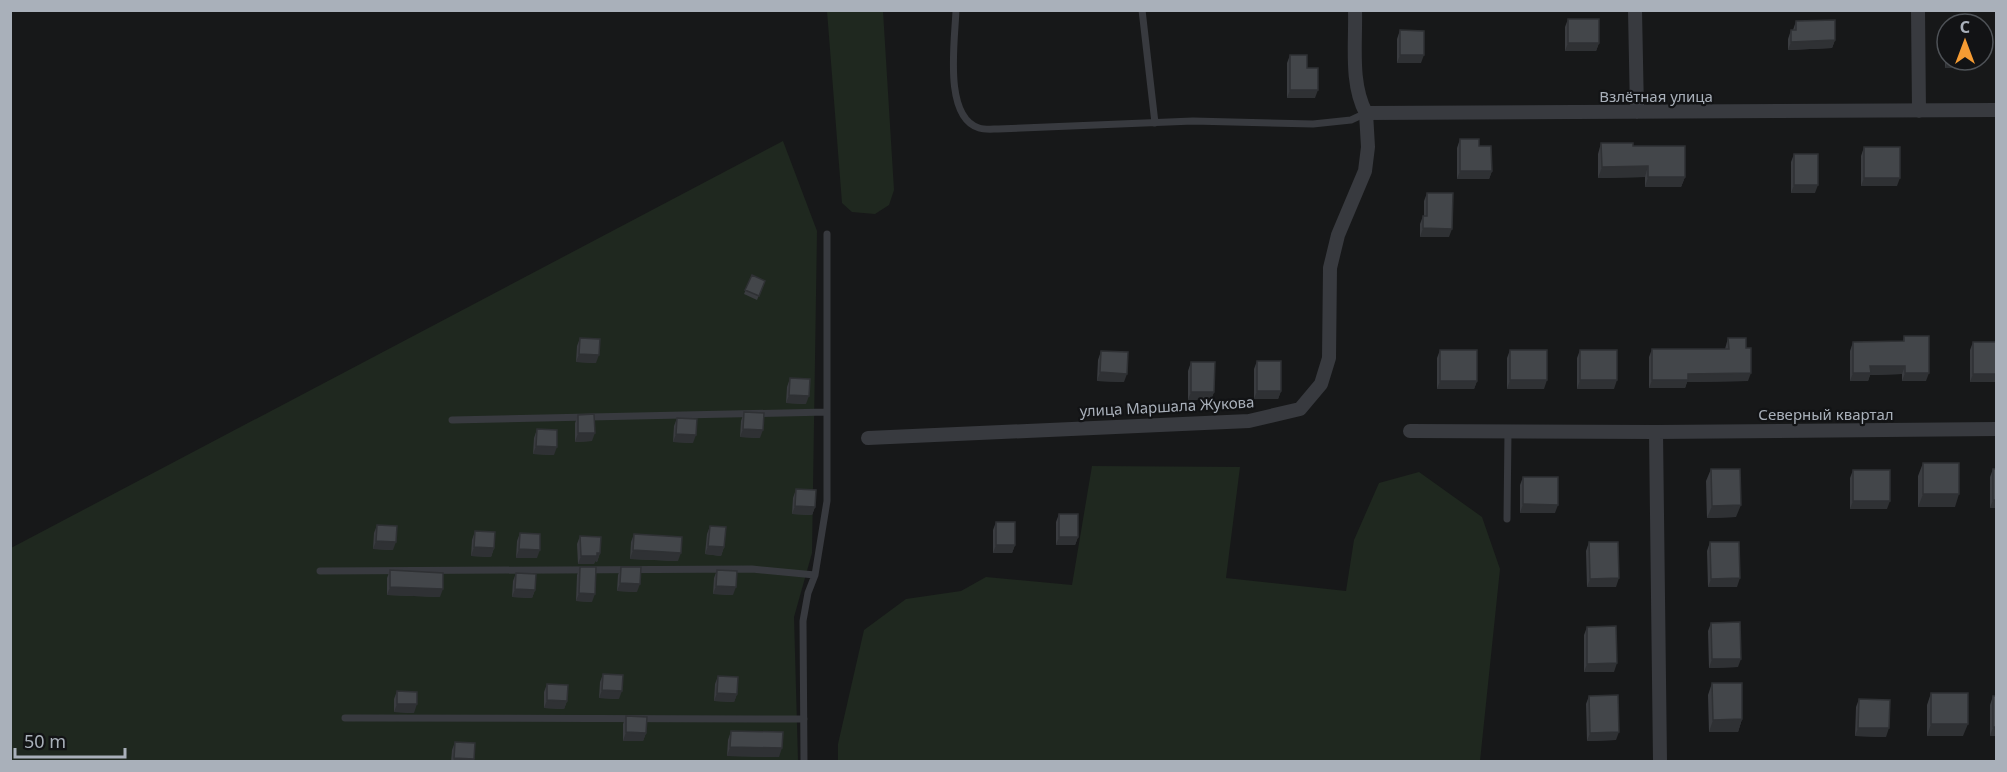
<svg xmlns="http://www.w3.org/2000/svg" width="2007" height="772" font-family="'Noto Sans',sans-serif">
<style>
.green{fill:#1f281f}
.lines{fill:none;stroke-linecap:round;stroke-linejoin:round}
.lane{stroke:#383a3f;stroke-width:7}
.street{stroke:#383a3f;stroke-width:14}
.wall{fill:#3a3c40}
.shaded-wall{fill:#2f3134}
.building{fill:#43464a;stroke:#2f3134;stroke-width:1.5}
.labels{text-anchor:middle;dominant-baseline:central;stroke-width:4.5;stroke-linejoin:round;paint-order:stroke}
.street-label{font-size:15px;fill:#a9b0ba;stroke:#121315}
</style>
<rect width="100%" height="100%" fill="#171819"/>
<!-- green -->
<path class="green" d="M 827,11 L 883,11 L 894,190 L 889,205 L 875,214 L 852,212 L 842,203 Z
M 783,141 L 817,231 L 812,553 L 794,617 L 798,761 L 11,762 L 11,548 Z
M 1092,466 L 1240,467 L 1226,578 L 1346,591 L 1354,540 L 1379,483 L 1419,472 L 1482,517 L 1500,569 L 1480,761 L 838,761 L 838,744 L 864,630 L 906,599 L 961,591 L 986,577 L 1072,585 Z"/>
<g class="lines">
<!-- lane -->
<path class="lane" d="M 956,10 C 955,40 943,117 979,128 C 985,130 993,129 998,129 L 1193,121 L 1313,124 L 1351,120 L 1366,113
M 1142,10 L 1155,123
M 452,420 L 827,412
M 1507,519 L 1508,432
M 320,571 L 752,569 L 815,575
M 345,718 L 804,719
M 804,762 L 803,621 L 808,593 L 815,575 L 827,501 L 827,234"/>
<!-- street -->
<path class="street" d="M 1355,10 C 1356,44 1350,83 1366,113 L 1996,110
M 1635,10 L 1637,112
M 1918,10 L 1919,111
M 1410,431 L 1656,432 L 1996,429
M 1656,432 L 1660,762
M 868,438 L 1249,421 L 1300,409 L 1321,384 L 1329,358 L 1330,268 L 1338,235 L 1365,171 L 1368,147 L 1366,113"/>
</g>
<!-- wall -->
<path class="wall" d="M 1568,19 L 1599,43 L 1596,51 L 1565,51 L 1565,27 Z
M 1796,21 L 1835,40 L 1832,48 L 1788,50 L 1788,39 L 1791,30 L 1793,30 Z
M 1947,28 L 1947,60 L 1972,60 L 1969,68 L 1945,68 L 1945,34 Z
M 1400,30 L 1421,63 L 1397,63 L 1397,39 Z
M 1290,55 L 1307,68 L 1315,98 L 1287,98 L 1287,63 Z
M 1460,139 L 1479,146 L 1492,171 L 1489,179 L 1457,179 L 1457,148 Z
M 1601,143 L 1633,146 L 1685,177 L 1681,187 L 1645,187 L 1645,177 L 1598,178 L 1598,154 Z
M 1864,147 L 1897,186 L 1861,186 L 1861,156 Z
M 1794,154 L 1815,193 L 1791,193 L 1791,162 Z
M 1427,193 L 1449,237 L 1420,237 L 1420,224 L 1423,216 L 1424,216 L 1424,201 Z
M 752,275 L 765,281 L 757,300 L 744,294 Z
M 1904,336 L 1926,381 L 1902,381 L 1902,374 L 1870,375 L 1868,381 L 1850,381 L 1850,351 L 1853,342 L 1903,341 Z
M 580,338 L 596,363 L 576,362 L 577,346 Z
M 1728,338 L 1746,348 L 1748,381 L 1687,382 L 1685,388 L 1649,388 L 1649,357 L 1652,349 L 1725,349 Z
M 1973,342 L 1996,382 L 1970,382 L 1970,350 Z
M 1440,350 L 1477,381 L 1474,389 L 1437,389 L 1437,358 Z
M 1510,350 L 1544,389 L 1507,389 L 1507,358 Z
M 1580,350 L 1614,389 L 1577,389 L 1577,358 Z
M 1101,351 L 1124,382 L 1097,381 L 1098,360 Z
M 1257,361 L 1281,391 L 1278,399 L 1254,399 L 1254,369 Z
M 1191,362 L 1214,392 L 1211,400 L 1188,400 L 1188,371 Z
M 790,378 L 806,404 L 786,403 L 787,387 Z
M 744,412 L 760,438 L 740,437 L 741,421 Z
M 578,415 L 592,441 L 575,442 L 575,423 Z
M 677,418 L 693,443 L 673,442 L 674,426 Z
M 537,429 L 554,455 L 533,454 L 534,438 Z
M 1923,463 L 1955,507 L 1918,507 L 1918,476 Z
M 1711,469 L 1736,517 L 1707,518 L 1706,481 Z
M 1993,469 L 1996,508 L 1990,508 L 1990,477 Z
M 1853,470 L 1887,509 L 1850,509 L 1850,478 Z
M 1523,477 L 1555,513 L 1520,513 L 1520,485 Z
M 796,489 L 815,507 L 812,515 L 792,514 L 793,498 Z
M 1059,514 L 1078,537 L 1075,545 L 1056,545 L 1056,522 Z
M 996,522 L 1015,545 L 1012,553 L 993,553 L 993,530 Z
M 377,525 L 393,550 L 373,549 L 374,533 Z
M 710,526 L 724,547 L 721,556 L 705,554 L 707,534 Z
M 475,531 L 494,548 L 491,557 L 471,556 L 472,540 Z
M 520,533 L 537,558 L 516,558 L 517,541 Z
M 634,534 L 678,561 L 630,559 L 631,542 Z
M 580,536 L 600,553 L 597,562 L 595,561 L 594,564 L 578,564 L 577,544 Z
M 1589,542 L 1616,587 L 1587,587 L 1586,551 Z
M 1710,542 L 1737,587 L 1708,587 L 1707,551 Z
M 580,567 L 592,602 L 576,601 L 577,575 Z
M 621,567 L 637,592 L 617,591 L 618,575 Z
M 390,570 L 440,597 L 387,595 L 387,578 Z
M 717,570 L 733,595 L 713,594 L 714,578 Z
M 516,573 L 535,590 L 532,598 L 512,597 L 513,581 Z
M 1711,623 L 1738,667 L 1709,668 L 1708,631 Z
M 1587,627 L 1614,672 L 1584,672 L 1584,635 Z
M 603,674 L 619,699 L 599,698 L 600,682 Z
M 718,676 L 737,694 L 734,702 L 714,701 L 715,684 Z
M 1712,683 L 1742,719 L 1738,732 L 1709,732 L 1708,695 Z
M 547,684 L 567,701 L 564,709 L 544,708 L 544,692 Z
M 397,691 L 414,713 L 394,712 L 394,699 Z
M 1931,693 L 1963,736 L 1927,736 L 1927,705 Z
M 1589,696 L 1616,740 L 1587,741 L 1586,704 Z
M 1993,696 L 1996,736 L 1990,736 L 1990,705 Z
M 1859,699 L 1886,737 L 1855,736 L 1856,707 Z
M 626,716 L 646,733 L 643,741 L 623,741 L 623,724 Z
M 731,731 L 779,757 L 727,756 L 728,740 Z
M 455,742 L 474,762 L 451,762 L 452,750 Z"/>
<!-- shaded-wall -->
<path class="shaded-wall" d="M 1835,40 L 1832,48 L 1788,50 L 1791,42 Z
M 1568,43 L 1599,43 L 1596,51 L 1565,51 Z
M 1400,55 L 1424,55 L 1421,63 L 1397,63 Z
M 1948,60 L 1972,60 L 1969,68 L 1945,68 Z
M 1290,90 L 1318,90 L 1315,98 L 1287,98 Z
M 1648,166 L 1645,177 L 1598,178 L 1602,167 Z
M 1460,171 L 1492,171 L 1489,179 L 1457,179 Z
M 1648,177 L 1685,177 L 1681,187 L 1645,187 Z
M 1864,178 L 1900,178 L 1897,186 L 1861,186 Z
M 1794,185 L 1818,185 L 1815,193 L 1791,193 Z
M 1423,228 L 1452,229 L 1449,237 L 1420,237 Z
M 579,354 L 599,355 L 596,363 L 576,362 Z
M 1870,366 L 1905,366 L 1902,374 L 1870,375 L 1868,381 L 1850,381 L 1853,373 Z
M 1100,372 L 1127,374 L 1124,382 L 1097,381 Z
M 1751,373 L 1748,381 L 1687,382 L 1685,388 L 1649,388 L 1652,380 L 1688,374 Z
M 1905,373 L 1929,373 L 1926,381 L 1902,381 Z
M 1973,374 L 1996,374 L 1996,382 L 1970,382 Z
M 1510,380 L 1547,380 L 1544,389 L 1507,389 Z
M 1580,380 L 1617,380 L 1614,389 L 1577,389 Z
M 1440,381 L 1477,381 L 1474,389 L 1437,389 Z
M 1257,391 L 1281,391 L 1278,399 L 1254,399 Z
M 1191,392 L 1214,392 L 1211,400 L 1188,400 Z
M 789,395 L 809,396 L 806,404 L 786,403 Z
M 743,429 L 763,430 L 760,438 L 740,437 Z
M 578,433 L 595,433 L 592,441 L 575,442 Z
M 676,434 L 696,435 L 693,443 L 673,442 Z
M 536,446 L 557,447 L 554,455 L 533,454 Z
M 1923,494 L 1959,494 L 1955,507 L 1918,507 Z
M 1993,500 L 1996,500 L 1996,508 L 1990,508 Z
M 1853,501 L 1890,501 L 1887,509 L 1850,509 Z
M 1523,504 L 1558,505 L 1555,513 L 1520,513 Z
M 1741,505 L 1736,517 L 1707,518 L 1712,506 Z
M 795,506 L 815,507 L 812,515 L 792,514 Z
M 1059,537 L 1078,537 L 1075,545 L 1056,545 Z
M 376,541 L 396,542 L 393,550 L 373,549 Z
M 996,545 L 1015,545 L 1012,553 L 993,553 Z
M 708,546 L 724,547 L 721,556 L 705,554 Z
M 474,547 L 494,548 L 491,557 L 471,556 Z
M 519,549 L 540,550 L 537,558 L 516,558 Z
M 633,550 L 681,553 L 678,561 L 630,559 Z
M 597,553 L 600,553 L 597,562 L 595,561 L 594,564 L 578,564 L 581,556 Z
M 1619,578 L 1616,587 L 1587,587 L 1590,579 Z
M 1740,578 L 1737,587 L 1708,587 L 1711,579 Z
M 620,583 L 640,584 L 637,592 L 617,591 Z
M 716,586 L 736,587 L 733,595 L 713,594 Z
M 390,587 L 443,589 L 440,597 L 387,595 Z
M 515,589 L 535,590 L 532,598 L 512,597 Z
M 579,593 L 595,594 L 592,602 L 576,601 Z
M 1712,659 L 1741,659 L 1738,667 L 1709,668 Z
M 1617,663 L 1614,672 L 1584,672 L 1587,664 Z
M 602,690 L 622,691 L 619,699 L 599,698 Z
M 717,693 L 737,694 L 734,702 L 714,701 Z
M 547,700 L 567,701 L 564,709 L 544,708 Z
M 397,704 L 417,704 L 414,713 L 394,712 Z
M 1742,719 L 1738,732 L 1709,732 L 1713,720 Z
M 1931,724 L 1968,724 L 1963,736 L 1927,736 Z
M 1993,727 L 1996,727 L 1996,736 L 1990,736 Z
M 1858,728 L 1889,728 L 1886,737 L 1855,736 Z
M 626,732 L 646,733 L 643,741 L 623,741 Z
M 1619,732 L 1616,740 L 1587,741 L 1590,733 Z
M 730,747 L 782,748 L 779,757 L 727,756 Z
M 454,758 L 474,759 L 474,762 L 453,762 Z"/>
<!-- building -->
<path class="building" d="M 1568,19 L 1599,19 L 1599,43 L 1568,43 Z
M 1835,20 L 1835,40 L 1791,42 L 1791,30 L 1796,30 L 1796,21 Z
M 1400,30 L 1424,31 L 1424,55 L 1400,55 Z
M 1290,55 L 1307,55 L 1307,68 L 1318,68 L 1318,90 L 1290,90 Z
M 1460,139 L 1479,139 L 1479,146 L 1491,146 L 1492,171 L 1460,171 Z
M 1601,143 L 1633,143 L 1633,146 L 1685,146 L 1685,177 L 1648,177 L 1648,166 L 1602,167 Z
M 1864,147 L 1900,147 L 1900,178 L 1864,178 Z
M 1794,154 L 1818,154 L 1818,185 L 1794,185 Z
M 1427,193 L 1453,193 L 1452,229 L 1423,228 L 1423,216 L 1427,216 Z
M 752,275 L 765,281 L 759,296 L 745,290 Z
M 1904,336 L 1929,336 L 1929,373 L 1905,373 L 1905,366 L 1870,366 L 1871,373 L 1853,373 L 1853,342 L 1904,341 Z
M 580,338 L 600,339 L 599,355 L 579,354 Z
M 1728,338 L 1746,338 L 1746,348 L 1751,348 L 1751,373 L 1688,374 L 1688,380 L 1652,380 L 1652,349 L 1729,349 Z
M 1973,342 L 1996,342 L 1996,374 L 1973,374 Z
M 1440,350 L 1477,350 L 1477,381 L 1440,381 Z
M 1510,350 L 1547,350 L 1547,380 L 1510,380 Z
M 1580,350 L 1617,350 L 1617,380 L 1580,380 Z
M 1101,351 L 1128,352 L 1127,374 L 1100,372 Z
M 1257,361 L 1281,361 L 1281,391 L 1257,391 Z
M 1191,362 L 1215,362 L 1214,392 L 1191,392 Z
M 790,378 L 810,379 L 809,396 L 789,395 Z
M 744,412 L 764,413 L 763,430 L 743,429 Z
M 594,414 L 595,433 L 578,433 L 578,415 Z
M 677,418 L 697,419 L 696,435 L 676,434 Z
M 537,429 L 557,430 L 557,447 L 536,446 Z
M 1923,463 L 1959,463 L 1959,494 L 1923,494 Z
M 1711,469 L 1740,469 L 1741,505 L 1712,506 Z
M 1993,469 L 1996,469 L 1996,500 L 1993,500 Z
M 1853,470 L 1890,470 L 1890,501 L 1853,501 Z
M 1523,477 L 1558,477 L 1558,505 L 1523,504 Z
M 796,489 L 816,490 L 815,507 L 795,506 Z
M 1059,514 L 1078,514 L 1078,537 L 1059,537 Z
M 996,522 L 1015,522 L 1015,545 L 996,545 Z
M 377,525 L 397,526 L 396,542 L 376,541 Z
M 710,526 L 726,527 L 724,547 L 708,546 Z
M 475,531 L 495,532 L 494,548 L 474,547 Z
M 520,533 L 540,534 L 540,550 L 519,549 Z
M 634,534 L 682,537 L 681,553 L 633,550 Z
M 580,536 L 601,537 L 600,553 L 597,553 L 597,556 L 581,556 Z
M 1589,542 L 1618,542 L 1619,578 L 1590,579 Z
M 1710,542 L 1739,542 L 1740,578 L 1711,579 Z
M 580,567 L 596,567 L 595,594 L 579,593 Z
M 621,567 L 641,567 L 640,584 L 620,583 Z
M 390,570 L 443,573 L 443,589 L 390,587 Z
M 717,570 L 737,571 L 736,587 L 716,586 Z
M 516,573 L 536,574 L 535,590 L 515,589 Z
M 1740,622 L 1741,659 L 1712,659 L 1711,623 Z
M 1616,626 L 1617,663 L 1587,664 L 1587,627 Z
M 603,674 L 623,675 L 622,691 L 602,690 Z
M 718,676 L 738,677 L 737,694 L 717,693 Z
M 1712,683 L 1742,683 L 1742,719 L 1713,720 Z
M 547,684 L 568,685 L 567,701 L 547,700 Z
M 397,691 L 417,692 L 417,704 L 397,704 Z
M 1931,693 L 1968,693 L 1968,724 L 1931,724 Z
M 1618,695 L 1619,732 L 1590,733 L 1589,696 Z
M 1993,696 L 1996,696 L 1996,727 L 1993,727 Z
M 1859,699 L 1890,700 L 1889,728 L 1858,728 Z
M 626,716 L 647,717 L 646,733 L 626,732 Z
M 731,731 L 783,732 L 782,748 L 730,747 Z
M 455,742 L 475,743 L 474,759 L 454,758 Z"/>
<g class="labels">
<!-- street labels -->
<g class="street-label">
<text x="1656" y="96">Взлётная улица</text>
<text transform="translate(1167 406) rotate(-3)">улица Маршала Жукова</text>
<text x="1826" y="414">Северный квартал</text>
</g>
</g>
<!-- border -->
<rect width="2007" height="772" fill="none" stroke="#a9b0ba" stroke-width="24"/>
<!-- north arrow -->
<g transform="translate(1965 42)"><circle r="28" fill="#121315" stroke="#4e5257" stroke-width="1.5"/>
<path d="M0-4.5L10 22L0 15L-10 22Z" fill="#f69c33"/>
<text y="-9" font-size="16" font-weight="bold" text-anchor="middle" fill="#a9b0ba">С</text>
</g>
<!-- scale -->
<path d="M15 748v9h110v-9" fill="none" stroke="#a9b0ba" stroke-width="3"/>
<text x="24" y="748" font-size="18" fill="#a9b0ba" stroke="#121315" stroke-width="4.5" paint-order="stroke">50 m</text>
</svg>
